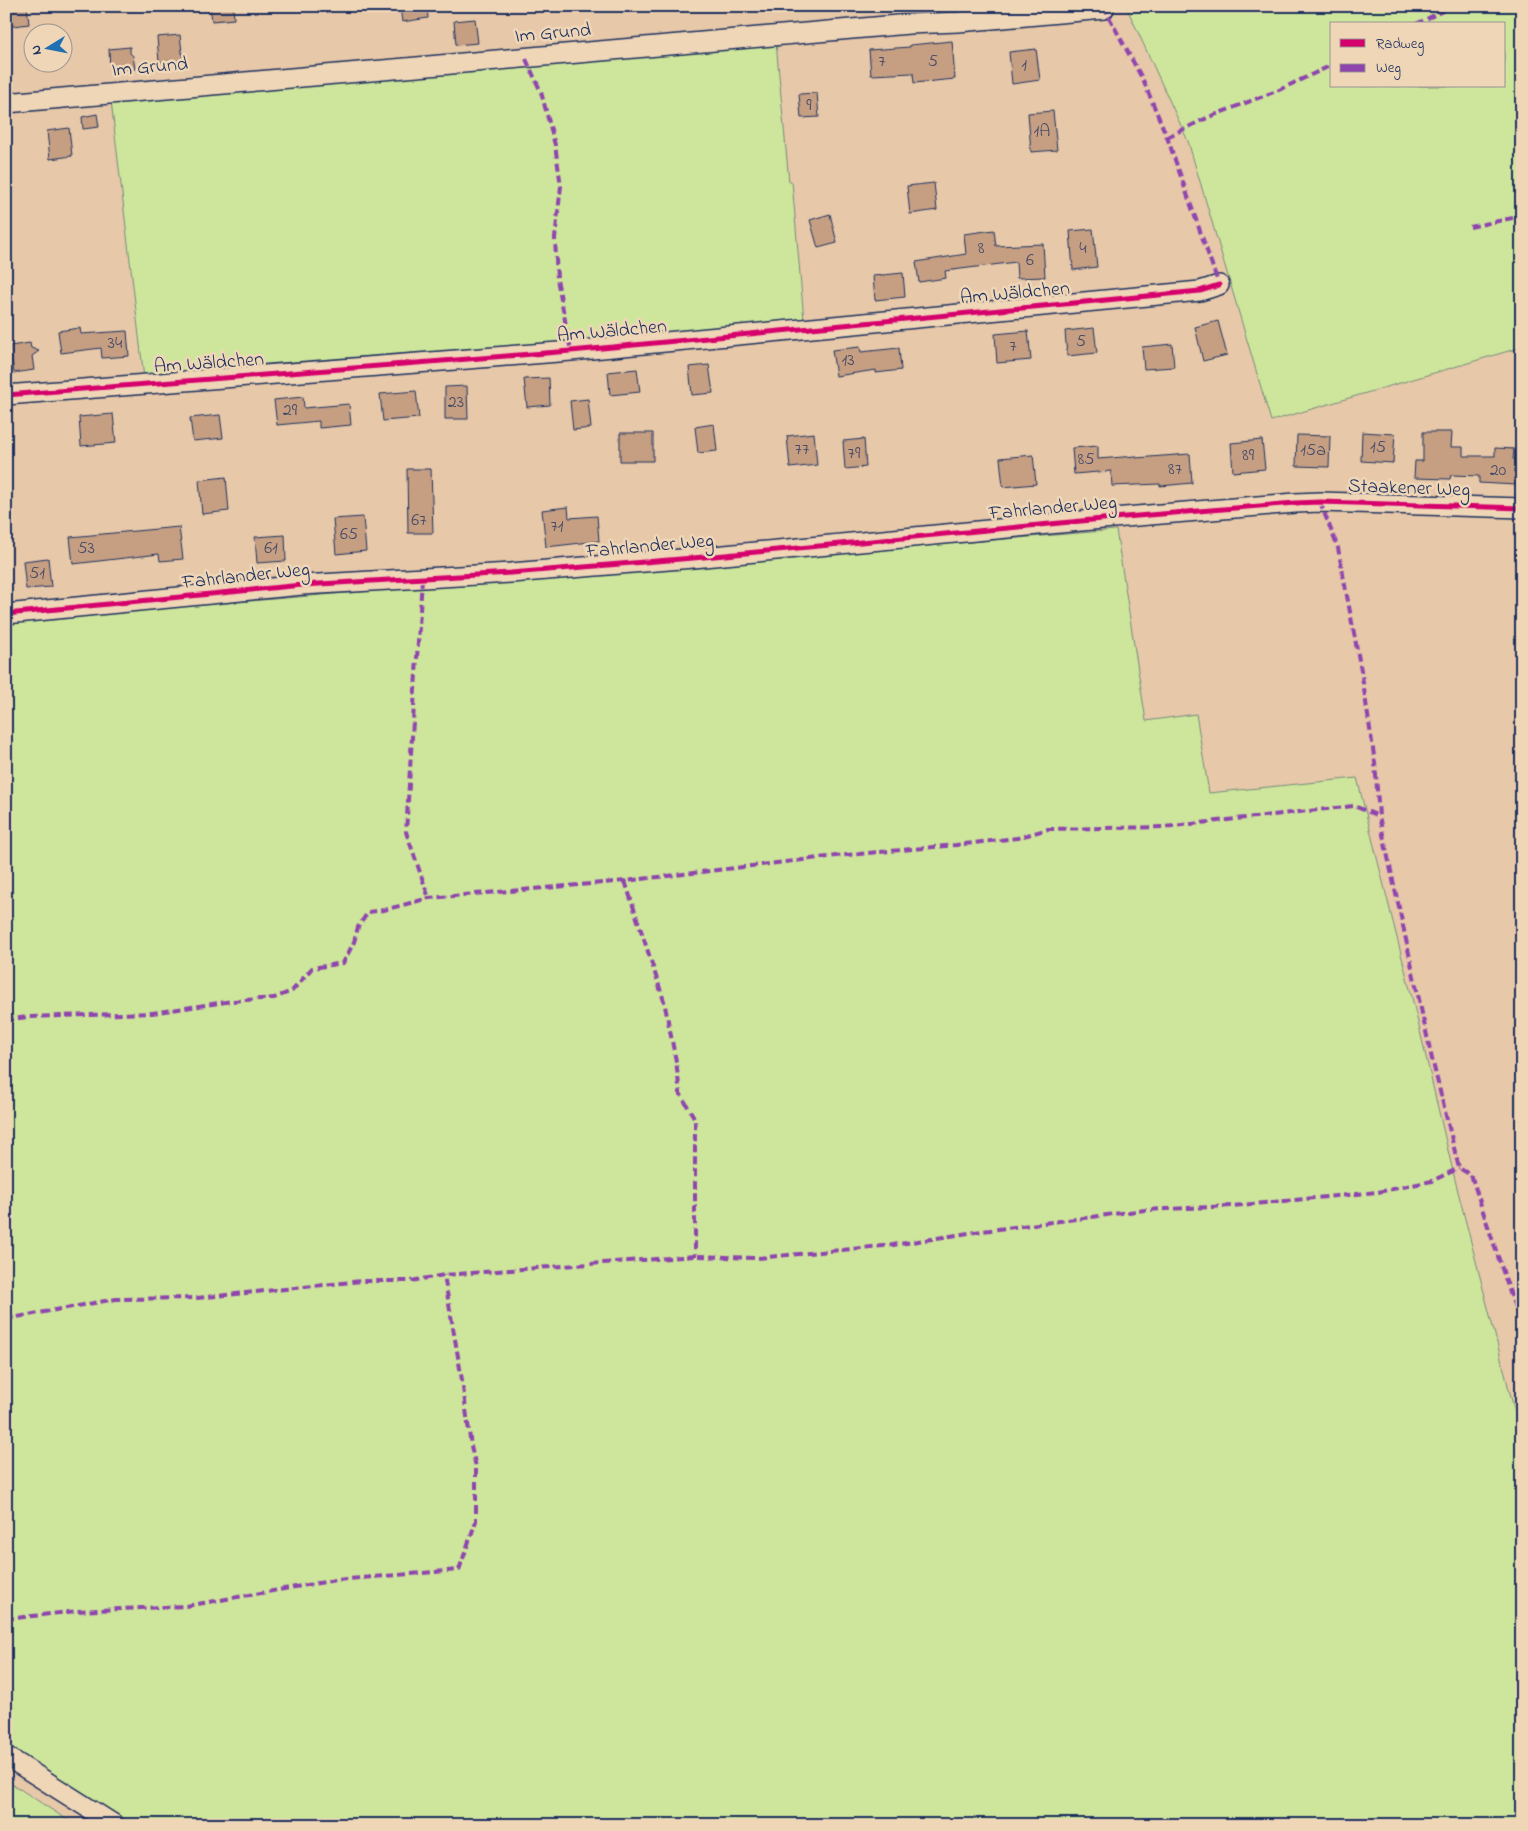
<svg xmlns="http://www.w3.org/2000/svg" width="1528" height="1831" font-family="'Indie Flower',sans-serif">
<style>
.green{fill:#cee69b;stroke:#748a7c;fill-rule:evenodd}
.building{fill:#c69f83;stroke:#1b2f5e}
.lines{fill:none;stroke-linecap:round;stroke-linejoin:round}
.street-casing{stroke:#1b2f5e;stroke-width:22}
.street{stroke:#efd6b7;stroke-width:19}
.quiet{stroke:#8e44ad;stroke-width:4;stroke-dasharray:8 4;stroke-linecap:butt}
.cycleway-casing{stroke:#efd6b7;stroke-width:8}
.cycleway{stroke:#d6006c;stroke-width:5}
.labels{text-anchor:middle;dominant-baseline:central;stroke-width:5;stroke-linejoin:round;paint-order:stroke}
.number-label{font-size:18px;fill:#464b67}
.street-label{font-size:20px;fill:#1b2f5e;stroke:#efd6b7}
</style>
<rect width="100%" height="100%" fill="#e7c8a8"/>
<filter id="ink" filterUnits="userSpaceOnUse"><feTurbulence type="fractalNoise" baseFrequency=".02" numOctaves="2"/><feDisplacementMap in="SourceGraphic" scale="10" xChannelSelector="R" yChannelSelector="G"/><feConvolveMatrix kernelMatrix="1 2 1 2 8 2 1 2 1" color-interpolation-filters="sRGB"/></filter>
<g filter="url(#ink)">
<!-- green -->
<path class="green" d="M 1126,6 L 1522,6 L 1522,347 L 1271,421 L 1188,141 ZM 1332,24 L 1504,24 L 1504,86 L 1332,86 Z
M 776,43 L 789,182 L 792,182 L 804,321 L 144,378 L 111,101 Z
M 1116,530 L 1146,721 L 1196,714 L 1209,793 L 1357,778 L 1415,1010 L 1454,1176 L 1522,1440 L 1522,1825 L 133,1825 L 6,1746 L 6,621 Z
M 6,1780 L 75,1825 L 6,1825 Z"/>
<!-- building -->
<path class="building" d="M 6,6 L 27,6 L 29,24 L 6,27 Z
M 210,6 L 233,6 L 234,19 L 212,21 Z
M 400,6 L 427,6 L 428,18 L 402,22 Z
M 475,19 L 478,43 L 456,45 L 454,21 Z
M 180,35 L 183,60 L 159,62 L 157,37 Z
M 952,41 L 955,79 L 914,83 L 913,73 L 871,75 L 869,50 L 910,47 L 910,45 Z
M 130,47 L 130,53 L 133,56 L 135,69 L 110,71 L 109,49 Z
M 1036,49 L 1040,80 L 1012,84 L 1009,52 Z
M 817,93 L 819,117 L 801,118 L 799,94 Z
M 1053,111 L 1057,150 L 1031,152 L 1028,113 Z
M 97,114 L 99,127 L 83,129 L 82,117 Z
M 69,128 L 72,156 L 50,159 L 47,131 Z
M 934,183 L 937,210 L 910,214 L 907,186 Z
M 830,214 L 837,243 L 818,248 L 810,220 Z
M 1093,229 L 1097,267 L 1073,270 L 1070,231 Z
M 994,230 L 996,246 L 1043,244 L 1045,277 L 1017,278 L 1016,262 L 945,271 L 946,278 L 919,282 L 916,262 L 966,254 L 964,234 Z
M 903,273 L 905,297 L 875,300 L 873,276 Z
M 1218,321 L 1227,355 L 1203,361 L 1195,327 Z
M 80,328 L 81,334 L 127,331 L 129,356 L 102,358 L 101,348 L 61,353 L 58,331 Z
M 1094,328 L 1097,353 L 1067,356 L 1065,331 Z
M 1028,331 L 1031,360 L 997,363 L 995,334 Z
M 30,343 L 31,348 L 39,351 L 32,356 L 34,370 L 14,373 L 10,346 Z
M 1172,344 L 1174,367 L 1144,369 L 1142,347 Z
M 860,347 L 861,352 L 899,348 L 901,370 L 876,373 L 876,370 L 836,376 L 832,350 Z
M 709,365 L 713,393 L 692,395 L 689,367 Z
M 637,369 L 640,392 L 610,395 L 608,372 Z
M 549,378 L 550,405 L 527,407 L 524,379 Z
M 467,386 L 468,419 L 445,419 L 445,387 Z
M 416,391 L 419,418 L 383,421 L 380,394 Z
M 303,397 L 304,408 L 349,404 L 351,425 L 319,428 L 319,421 L 277,425 L 274,400 Z
M 588,399 L 591,428 L 573,430 L 570,401 Z
M 113,414 L 116,443 L 81,446 L 79,417 Z
M 220,415 L 223,438 L 193,441 L 190,418 Z
M 714,424 L 717,451 L 698,453 L 695,427 Z
M 1362,432 L 1395,434 L 1393,463 L 1361,461 Z
M 1423,432 L 1452,432 L 1451,447 L 1463,447 L 1463,456 L 1495,456 L 1495,448 L 1514,449 L 1513,459 L 1517,459 L 1516,485 L 1479,483 L 1479,476 L 1451,475 L 1450,479 L 1414,478 L 1415,461 L 1423,461 Z
M 620,433 L 653,433 L 653,461 L 620,461 Z
M 814,433 L 817,465 L 790,468 L 787,436 Z
M 1297,435 L 1330,436 L 1329,467 L 1296,466 Z
M 864,439 L 866,467 L 845,469 L 843,441 Z
M 1262,440 L 1265,469 L 1233,472 L 1231,443 Z
M 1098,446 L 1098,459 L 1136,456 L 1136,458 L 1190,454 L 1192,483 L 1160,486 L 1160,484 L 1112,486 L 1111,471 L 1074,474 L 1072,448 Z
M 1033,455 L 1036,484 L 1003,487 L 1000,458 Z
M 407,469 L 431,469 L 433,533 L 408,533 Z
M 226,477 L 229,511 L 202,514 L 199,480 Z
M 568,507 L 569,518 L 597,516 L 599,541 L 546,547 L 542,510 Z
M 363,517 L 366,551 L 336,554 L 333,519 Z
M 179,527 L 183,559 L 160,561 L 159,554 L 73,564 L 70,537 Z
M 285,535 L 286,561 L 257,563 L 255,537 Z
M 48,558 L 51,587 L 26,589 L 23,561 Z"/>
<g class="lines">
<defs>
<path id="street" d="M 6,103 L 909,24 L 958,22 L 1104,9
M 6,395 L 571,351 L 1200,291 L 1219,285
M 6,614 L 302,585 L 511,573 L 693,558 L 1113,518 L 1295,503 L 1320,502 L 1522,508
M 6,1756 L 115,1825"/>
</defs>
<!-- street casing -->
<use href="#street" class="street-casing"/>
<!-- street -->
<use href="#street" class="street"/>
<!-- quiet -->
<path class="quiet" d="M 1103,6 L 1143,80 L 1167,137 L 1219,285
M 1104,9 L 1114,6
M 1416,24 L 1453,6
M 526,59 L 541,92 L 555,145 L 561,186 L 555,238 L 557,279 L 571,351
M 1167,137 L 1209,117 L 1279,90 L 1332,65
M 1470,227 L 1522,216
M 1320,502 L 1338,548 L 1362,676 L 1375,762 L 1379,816 L 1432,1059 L 1459,1168 L 1471,1175 L 1522,1329
M 422,579 L 406,832 L 429,898
M 625,881 L 664,1001 L 676,1061 L 680,1093 L 695,1119 L 695,1256
M 6,1020 L 27,1017 L 152,1013 L 232,1001 L 274,998 L 292,991 L 312,968 L 343,963 L 354,942 L 358,927 L 368,912 L 384,910 L 429,898 L 625,881 L 836,856 L 956,845 L 1017,838 L 1048,829 L 1164,827 L 1354,806 L 1379,816
M 6,1319 L 116,1299 L 197,1298 L 362,1281 L 411,1281 L 444,1275 L 695,1256 L 757,1258 L 893,1245 L 975,1232 L 1145,1210 L 1232,1206 L 1378,1192 L 1432,1181 L 1459,1168
M 6,1619 L 77,1611 L 186,1606 L 336,1580 L 459,1570 L 476,1521 L 476,1467 L 471,1446 L 462,1380 L 444,1275"/>
<defs>
<path id="cycleway" d="M 6,395 L 571,351 L 1200,291 L 1219,285
M 6,614 L 302,585 L 511,573 L 693,558 L 1113,518 L 1295,503 L 1320,502 L 1522,508"/>
</defs>
<!-- cycleway casing -->
<use href="#cycleway" class="cycleway-casing"/>
<!-- cycleway -->
<use href="#cycleway" class="cycleway"/>
</g>
</g>
<g class="labels">
<!-- number labels -->
<g class="number-label">
<text x="882" y="62">7</text>
<text x="933" y="62">5</text>
<text x="1024" y="66">1</text>
<text x="809" y="106">9</text>
<text x="1042" y="132">1A</text>
<text x="981" y="249">8</text>
<text x="1083" y="249">4</text>
<text x="1030" y="261">6</text>
<text x="1081" y="342">5</text>
<text x="115" y="344">34</text>
<text x="1013" y="347">7</text>
<text x="848" y="361">13</text>
<text x="456" y="403">23</text>
<text x="290" y="411">29</text>
<text x="1378" y="448">15</text>
<text x="802" y="450">77</text>
<text x="1313" y="451">15a</text>
<text x="854" y="454">79</text>
<text x="1248" y="456">89</text>
<text x="1086" y="460">85</text>
<text x="1175" y="470">87</text>
<text x="1498" y="471">20</text>
<text x="419" y="521">67</text>
<text x="557" y="527">71</text>
<text x="349" y="535">65</text>
<text x="86" y="549">53</text>
<text x="271" y="549">61</text>
<text x="37" y="574">51</text>
</g>
<!-- street labels -->
<g class="street-label">
<text transform="translate(553 34) rotate(-5)">Im Grund</text>
<text transform="translate(150 68) rotate(-5)">Im Grund</text>
<text transform="translate(1015 294) rotate(-5)">Am Wäldchen</text>
<text transform="translate(612 332) rotate(-5)">Am Wäldchen</text>
<text transform="translate(209 364) rotate(-4)">Am Wäldchen</text>
<text transform="translate(1409 489) rotate(2)">Staakener Weg</text>
<text transform="translate(1053 509) rotate(-5)">Fahrlander Weg</text>
<text transform="translate(650 547) rotate(-5)">Fahrlander Weg</text>
<text transform="translate(246 577) rotate(-6)">Fahrlander Weg</text>
</g>
</g>
<!-- margin -->
<rect width="1528" height="1831" fill="none" stroke="#efd6b7" stroke-width="25"/>
<rect x="12" y="12" width="1503" height="1806" fill="none" stroke="#1b2f5e" stroke-width="2" filter="url(#ink)"/>
<!-- legend -->
<rect x="1330" y="22" width="175" height="65" fill="#efd6b7" stroke="#9a9393"/>
<rect x="1340" y="39" width="25" height="8" fill="#d6006c" stroke="#9a9393"/>
<text x="1376" y="48" font-size="15" fill="#1b2f5e">Radweg</text>
<rect x="1340" y="64" width="25" height="8" fill="#8e44ad" stroke="#9a9393"/>
<text x="1376" y="72" font-size="15" fill="#1b2f5e">Weg</text>
<!-- north arrow -->
<g transform="translate(48 48) rotate(260)"><circle r="24" fill="#efd6b7" stroke="#9a9393"/>
<path d="M0-4L9 19L0 12L-9 19Z" fill="#1f6fb2"/>
<text y="-8" font-size="14" font-weight="bold" text-anchor="middle" fill="#1b2f5e">N</text>
</g>
</svg>
